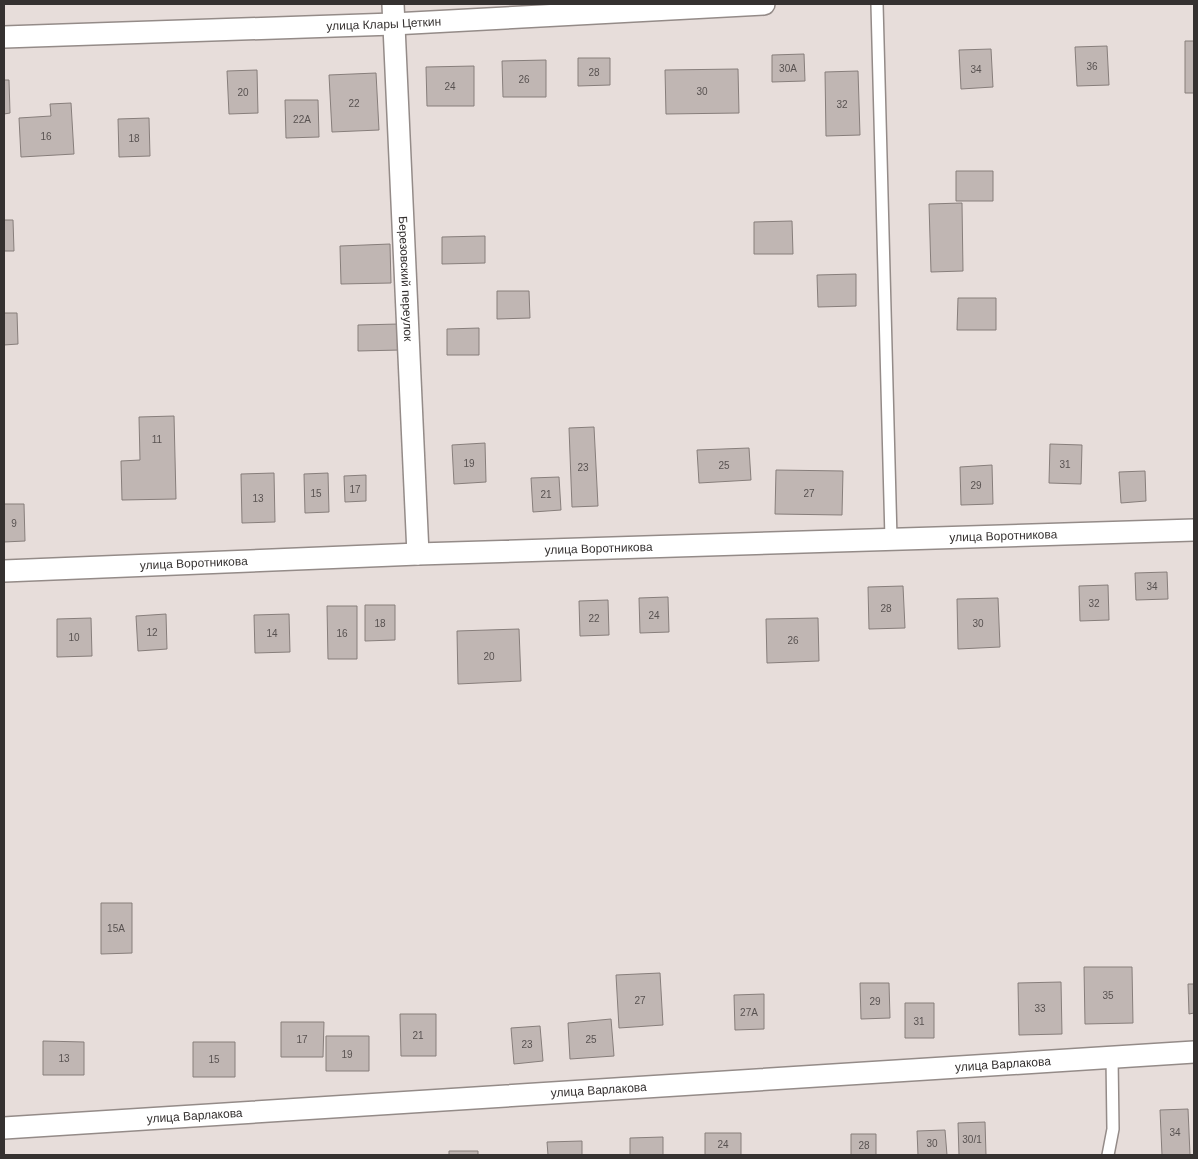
<svg xmlns="http://www.w3.org/2000/svg" width="1198" height="1159" font-family="Helvetica,sans-serif">
<style>
.building{fill:#c0b6b3;stroke:#877e7b}
.lines{fill:none;stroke-linecap:round;stroke-linejoin:round}
.lane-casing{stroke:#948b88;stroke-width:14}
.street-casing{stroke:#948b88;stroke-width:24}
.lane{stroke:#fff;stroke-width:11}
.street{stroke:#fff;stroke-width:21}
.labels{text-anchor:middle;dominant-baseline:central;stroke-width:4;stroke-linejoin:round;paint-order:stroke}
.number-label{font-size:10px;fill:#585251}
.street-label{font-size:12px;fill:#353130;stroke:#f4eae7}
</style>
<rect width="100%" height="100%" fill="#e7ddda"/>
<!-- building -->
<path class="building" d="M 1185,41 L 1194,41 L 1194,93 L 1185,93 Z
M 1107,46 L 1109,85 L 1077,86 L 1075,47 Z
M 991,49 L 993,87 L 961,89 L 959,50 Z
M 804,54 L 805,81 L 772,82 L 772,55 Z
M 578,58 L 610,58 L 610,85 L 578,86 Z
M 546,60 L 546,97 L 503,97 L 502,61 Z
M 474,66 L 474,106 L 427,106 L 426,67 Z
M 738,69 L 739,113 L 666,114 L 665,70 Z
M 257,70 L 258,113 L 229,114 L 227,71 Z
M 858,71 L 860,135 L 826,136 L 825,72 Z
M 376,73 L 379,130 L 332,132 L 329,75 Z
M 4,80 L 9,80 L 10,113 L 4,114 Z
M 285,100 L 318,100 L 319,137 L 286,138 Z
M 71,103 L 74,154 L 21,157 L 19,118 L 51,116 L 50,104 Z
M 149,118 L 150,156 L 119,157 L 118,119 Z
M 956,171 L 993,171 L 993,201 L 956,201 Z
M 962,203 L 963,271 L 931,272 L 929,204 Z
M 4,220 L 13,220 L 14,251 L 4,251 Z
M 792,221 L 793,254 L 754,254 L 754,222 Z
M 485,236 L 485,263 L 442,264 L 442,237 Z
M 390,244 L 391,283 L 341,284 L 340,246 Z
M 856,274 L 856,306 L 818,307 L 817,275 Z
M 497,291 L 529,291 L 530,318 L 497,319 Z
M 958,298 L 996,298 L 996,330 L 957,330 Z
M 4,313 L 17,313 L 18,344 L 4,345 Z
M 399,324 L 400,350 L 358,351 L 358,325 Z
M 479,328 L 479,355 L 447,355 L 447,329 Z
M 174,416 L 176,499 L 122,500 L 121,461 L 140,460 L 139,417 Z
M 594,427 L 598,506 L 572,507 L 569,428 Z
M 485,443 L 486,482 L 454,484 L 452,445 Z
M 1050,444 L 1082,445 L 1081,484 L 1049,483 Z
M 749,448 L 751,480 L 699,483 L 697,450 Z
M 992,465 L 993,504 L 961,505 L 960,467 Z
M 776,470 L 843,471 L 842,515 L 775,514 Z
M 1145,471 L 1146,501 L 1121,503 L 1119,472 Z
M 274,473 L 275,522 L 242,523 L 241,474 Z
M 328,473 L 329,512 L 305,513 L 304,474 Z
M 366,475 L 366,501 L 345,502 L 344,476 Z
M 559,477 L 561,510 L 533,512 L 531,478 Z
M 4,504 L 24,504 L 25,541 L 4,542 Z
M 1167,572 L 1168,599 L 1136,600 L 1135,573 Z
M 1108,585 L 1109,620 L 1080,621 L 1079,586 Z
M 903,586 L 905,628 L 869,629 L 868,587 Z
M 668,597 L 669,632 L 640,633 L 639,598 Z
M 998,598 L 1000,647 L 958,649 L 957,599 Z
M 608,600 L 609,635 L 580,636 L 579,601 Z
M 365,605 L 395,605 L 395,640 L 365,641 Z
M 327,606 L 357,606 L 357,659 L 328,659 Z
M 166,614 L 167,649 L 138,651 L 136,616 Z
M 289,614 L 290,652 L 255,653 L 254,615 Z
M 91,618 L 92,656 L 57,657 L 57,619 Z
M 818,618 L 819,661 L 767,663 L 766,619 Z
M 519,629 L 521,681 L 458,684 L 457,631 Z
M 101,903 L 132,903 L 132,953 L 101,954 Z
M 1084,967 L 1132,967 L 1133,1023 L 1085,1024 Z
M 660,973 L 663,1025 L 619,1028 L 616,975 Z
M 1061,982 L 1062,1034 L 1019,1035 L 1018,983 Z
M 860,983 L 889,983 L 890,1018 L 861,1019 Z
M 1188,984 L 1194,984 L 1194,1013 L 1189,1014 Z
M 764,994 L 764,1029 L 735,1030 L 734,995 Z
M 905,1003 L 934,1003 L 934,1038 L 905,1038 Z
M 400,1014 L 436,1014 L 436,1056 L 401,1056 Z
M 611,1019 L 614,1056 L 570,1059 L 568,1023 Z
M 281,1022 L 324,1022 L 323,1057 L 281,1057 Z
M 540,1026 L 543,1061 L 514,1064 L 511,1028 Z
M 326,1036 L 369,1036 L 369,1071 L 326,1071 Z
M 43,1041 L 84,1042 L 84,1075 L 43,1075 Z
M 193,1042 L 235,1042 L 235,1077 L 193,1077 Z
M 1188,1109 L 1190,1155 L 1162,1155 L 1160,1110 Z
M 985,1122 L 986,1155 L 959,1155 L 958,1123 Z
M 945,1130 L 947,1155 L 918,1155 L 917,1131 Z
M 705,1133 L 741,1133 L 741,1155 L 705,1155 Z
M 851,1134 L 876,1134 L 876,1155 L 851,1155 Z
M 663,1137 L 663,1155 L 630,1155 L 630,1138 Z
M 582,1141 L 582,1155 L 548,1155 L 547,1142 Z
M 449,1151 L 478,1151 L 478,1155 L 449,1155 Z"/>
<g class="lines">
<defs>
<path id="lane" d="M 877,4 L 891,539
M 1108,1155 L 1113,1129 L 1112,1057"/>
<g id="street">
<path id="s1" d="M 393,4 L 418,554"/>
<path id="s2" d="M 4,37 L 393,24 L 764,4"/>
<path id="s3" d="M 4,571 L 418,554 L 1194,530"/>
<path id="s4" d="M 4,1128 L 1194,1052"/>
</g>
</defs>
<!-- lane casing -->
<use href="#lane" class="lane-casing"/>
<!-- street casing -->
<use href="#street" class="street-casing"/>
<!-- lane -->
<use href="#lane" class="lane"/>
<!-- street -->
<use href="#street" class="street"/>
</g>
<g class="labels">
<!-- number labels -->
<g class="number-label">
<text x="1092" y="66">36</text>
<text x="788" y="68">30А</text>
<text x="976" y="69">34</text>
<text x="594" y="72">28</text>
<text x="524" y="79">26</text>
<text x="450" y="86">24</text>
<text x="702" y="91">30</text>
<text x="243" y="92">20</text>
<text x="354" y="103">22</text>
<text x="842" y="104">32</text>
<text x="302" y="119">22А</text>
<text x="46" y="136">16</text>
<text x="134" y="138">18</text>
<text x="157" y="439">11</text>
<text x="469" y="463">19</text>
<text x="1065" y="464">31</text>
<text x="724" y="465">25</text>
<text x="583" y="467">23</text>
<text x="976" y="485">29</text>
<text x="355" y="489">17</text>
<text x="316" y="493">15</text>
<text x="809" y="493">27</text>
<text x="546" y="494">21</text>
<text x="258" y="498">13</text>
<text x="14" y="523">9</text>
<text x="1152" y="586">34</text>
<text x="1094" y="603">32</text>
<text x="886" y="608">28</text>
<text x="654" y="615">24</text>
<text x="594" y="618">22</text>
<text x="380" y="623">18</text>
<text x="978" y="623">30</text>
<text x="152" y="632">12</text>
<text x="272" y="633">14</text>
<text x="342" y="633">16</text>
<text x="74" y="637">10</text>
<text x="793" y="640">26</text>
<text x="489" y="656">20</text>
<text x="116" y="928">15А</text>
<text x="1108" y="995">35</text>
<text x="640" y="1000">27</text>
<text x="875" y="1001">29</text>
<text x="1040" y="1008">33</text>
<text x="749" y="1012">27А</text>
<text x="919" y="1021">31</text>
<text x="418" y="1035">21</text>
<text x="302" y="1039">17</text>
<text x="591" y="1039">25</text>
<text x="527" y="1044">23</text>
<text x="347" y="1054">19</text>
<text x="64" y="1058">13</text>
<text x="214" y="1059">15</text>
<text x="1175" y="1132">34</text>
<text x="972" y="1139">30/1</text>
<text x="932" y="1143">30</text>
<text x="723" y="1144">24</text>
<text x="864" y="1145">28</text>
</g>
<!-- street labels -->
<g class="street-label">
<text stroke="none"><textPath href="#s2" startOffset="380">улица Клары Цеткин</textPath></text>
<text stroke="none"><textPath href="#s1" startOffset="275">Березовский переулок</textPath></text>
<text stroke="none"><textPath href="#s3" startOffset="1000">улица Воротникова</textPath></text>
<text stroke="none"><textPath href="#s3" startOffset="595">улица Воротникова</textPath></text>
<text stroke="none"><textPath href="#s3" startOffset="190">улица Воротникова</textPath></text>
<text stroke="none"><textPath href="#s4" startOffset="1001">улица Варлакова</textPath></text>
<text stroke="none"><textPath href="#s4" startOffset="596">улица Варлакова</textPath></text>
<text stroke="none"><textPath href="#s4" startOffset="191">улица Варлакова</textPath></text>
</g>
</g>
<!-- border -->
<rect width="1198" height="1159" fill="none" stroke="#353130" stroke-width="10"/>
</svg>
